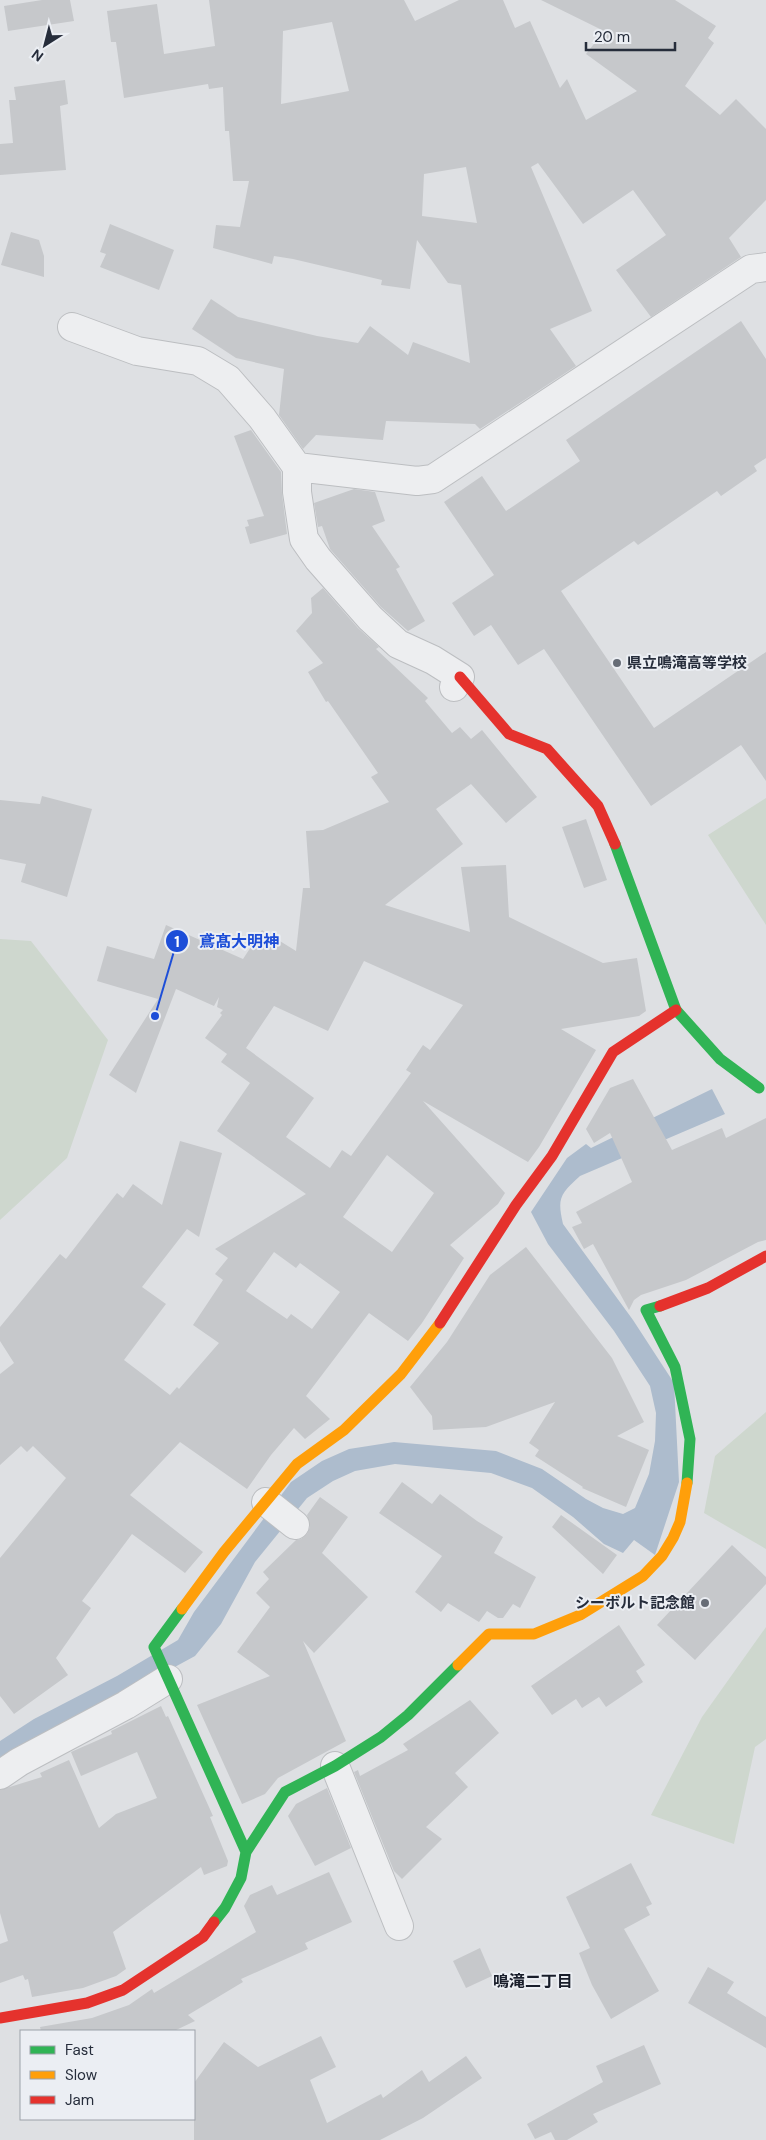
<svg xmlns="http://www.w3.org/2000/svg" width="766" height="2140" font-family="'DM Sans','Noto Sans JP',sans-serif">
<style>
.green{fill:#ced7ce}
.water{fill:#adbccd}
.building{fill:#c6c8cb;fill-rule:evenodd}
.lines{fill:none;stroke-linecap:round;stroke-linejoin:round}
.street-casing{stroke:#bcbec1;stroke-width:30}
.street{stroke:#edeef0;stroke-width:28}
.fast{stroke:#30b455;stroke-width:11}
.slow{stroke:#ff9f0a;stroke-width:11}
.jam{stroke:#e5322d;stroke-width:11}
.poi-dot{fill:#666c76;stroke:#ebeef3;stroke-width:2}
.labels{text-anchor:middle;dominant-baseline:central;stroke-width:4;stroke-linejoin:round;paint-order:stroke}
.poi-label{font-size:15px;font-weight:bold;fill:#262d3b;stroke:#ebeef3;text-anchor:start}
.neighbourhood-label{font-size:16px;font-weight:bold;fill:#191e2b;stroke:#ebeef3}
.leader{fill:none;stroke:#1d4ed8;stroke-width:2}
.callout-dot{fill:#1d4ed8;stroke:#ebeef3;stroke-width:2}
.mark-label{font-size:15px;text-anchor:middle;font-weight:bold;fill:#fff}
.callout-label{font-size:16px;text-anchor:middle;font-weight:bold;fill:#1d4ed8;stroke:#ebeef3;stroke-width:4;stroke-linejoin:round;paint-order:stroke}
</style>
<rect width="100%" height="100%" fill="#dee0e3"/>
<!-- green -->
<path class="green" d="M 766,798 L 766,925 L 708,835 Z
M 0,939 L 31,941 L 108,1040 L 67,1158 L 0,1220 Z
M 766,1412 L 766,1549 L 704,1513 L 715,1456 Z
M 766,1627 L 766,1739 L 755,1747 L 734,1844 L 651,1815 L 702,1717 Z"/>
<!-- water -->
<path class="water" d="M 712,1089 L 725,1114 L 580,1176 C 560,1194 557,1198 563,1224 L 633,1320 L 674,1383 L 679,1482 L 655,1555 L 634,1540 L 623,1553 L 604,1544 L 573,1517 L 532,1488 L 491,1473 L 395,1464 L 355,1471 L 333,1481 L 307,1498 L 255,1562 L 221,1624 L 195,1656 L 0,1762 L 0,1741 L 34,1719 L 117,1676 L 178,1640 L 194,1612 L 291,1482 L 322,1461 L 349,1449 L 394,1442 L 496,1451 L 542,1469 L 586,1499 L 603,1508 L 623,1514 L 635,1508 L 649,1474 L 655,1441 L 656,1413 L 650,1386 L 614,1331 L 548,1244 L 531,1212 L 567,1158 L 586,1144 L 591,1148 Z"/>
<!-- building -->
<path class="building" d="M 42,0 L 70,0 L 74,21 L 8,31 L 4,6 Z
M 209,0 L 404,0 L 415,21 L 459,0 L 503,0 L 515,28 L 530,21 L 560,88 L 567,79 L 586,120 L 637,91 L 586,54 L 604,31 L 541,0 L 675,0 L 716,26 L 708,38 L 714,43 L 685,86 L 720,115 L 736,99 L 766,129 L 766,200 L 729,238 L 741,257 L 651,317 L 616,270 L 666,235 L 633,190 L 583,224 L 538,163 L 531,167 L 592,311 L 550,329 L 576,366 L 480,429 L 475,424 L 386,421 L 383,440 L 316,435 L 303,449 L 279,415 L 284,369 L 236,358 L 192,329 L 211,299 L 238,317 L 317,336 L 358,343 L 370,326 L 408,355 L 413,342 L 470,363 L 461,285 L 448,283 L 417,240 L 410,289 L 381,285 L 382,280 L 293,259 L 274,256 L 272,264 L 213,248 L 216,225 L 240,227 L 249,181 L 233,181 L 229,131 L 225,131 L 223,87 L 209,89 L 208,84 L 124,98 L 116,42 L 111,42 L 107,11 L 157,4 L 164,54 L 215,46 ZM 332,22 L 349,91 L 281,104 L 283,31 ZM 466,167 L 477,223 L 422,216 L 424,174 Z
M 65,80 L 68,104 L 60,106 L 66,170 L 0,175 L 0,144 L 13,143 L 9,100 L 16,100 L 14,87 Z
M 110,224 L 174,250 L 159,290 L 100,267 L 106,254 L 100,252 Z
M 11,232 L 39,240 L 44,256 L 44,277 L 1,265 Z
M 741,321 L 766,359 L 766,458 L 754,466 L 757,471 L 721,496 L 717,491 L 638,545 L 634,541 L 561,591 L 654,728 L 766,652 L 766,781 L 741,745 L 651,806 L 544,649 L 518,665 L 491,625 L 474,636 L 452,603 L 494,575 L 444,502 L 482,476 L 506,511 L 580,461 L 566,440 Z
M 251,430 L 281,472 L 282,494 L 287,534 L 250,544 L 245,527 L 249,526 L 247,520 L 264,516 L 234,436 Z
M 354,489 L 375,492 L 385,521 L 372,526 L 400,567 L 396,569 L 425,621 L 408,631 L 381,607 L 330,549 L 322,526 L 318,527 L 314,503 Z
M 323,588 L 358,628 L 379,647 L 376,649 L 428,698 L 425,701 L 452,733 L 460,727 L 471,739 L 482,730 L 537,797 L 506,823 L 471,784 L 436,809 L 463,844 L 385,905 L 470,932 L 461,867 L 506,865 L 509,917 L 603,963 L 637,958 L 646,1011 L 639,1016 L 561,1029 L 596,1050 L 539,1147 L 528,1162 L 423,1101 L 505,1193 L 498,1204 L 450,1245 L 464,1258 L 422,1323 L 408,1341 L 369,1313 L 306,1396 L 330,1419 L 305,1439 L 294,1428 L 271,1455 L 247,1489 L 180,1442 L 130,1495 L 203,1552 L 185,1573 L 132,1534 L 82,1601 L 91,1608 L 56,1658 L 68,1675 L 14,1714 L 0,1696 L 0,1558 L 66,1478 L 33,1446 L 27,1452 L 21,1446 L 0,1465 L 0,1374 L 14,1363 L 0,1341 L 0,1327 L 60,1254 L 66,1259 L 117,1193 L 123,1198 L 133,1184 L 162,1205 L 180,1141 L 222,1153 L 199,1237 L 187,1229 L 142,1287 L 166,1304 L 124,1360 L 170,1395 L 177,1387 L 179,1389 L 219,1343 L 193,1325 L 223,1280 L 215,1274 L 228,1258 L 215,1249 L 306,1194 L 217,1131 L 250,1083 L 221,1062 L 227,1054 L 205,1038 L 222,1015 L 220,1013 L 223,1010 L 217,1007 L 219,997 L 214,1006 L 176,989 L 136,1093 L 109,1075 L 158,999 L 97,981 L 107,946 L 154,959 L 166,925 L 243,959 L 262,930 L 296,951 L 303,888 L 310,888 L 306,831 L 323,830 L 389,802 L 371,777 L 378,773 L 328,701 L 326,702 L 308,672 L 323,663 L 296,631 L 312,613 L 311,598 ZM 364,961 L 463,1005 L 430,1050 L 423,1045 L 406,1070 L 411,1073 L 351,1156 L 342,1150 L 330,1168 L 286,1137 L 314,1098 L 246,1048 L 274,1006 L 328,1031 ZM 387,1155 L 434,1193 L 392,1252 L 343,1217 ZM 274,1252 L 296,1268 L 300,1263 L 340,1292 L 312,1329 L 291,1314 L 287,1319 L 246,1291 Z
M 42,796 L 92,809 L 67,897 L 21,882 L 26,864 L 0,859 L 0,800 L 40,804 Z
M 586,819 L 607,880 L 584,888 L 562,827 Z
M 633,1079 L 672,1150 L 722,1128 L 726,1138 L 766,1118 L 766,1240 L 758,1242 L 686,1280 L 641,1295 L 634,1300 L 629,1310 L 593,1244 L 584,1249 L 572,1227 L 582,1223 L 576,1212 L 632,1182 L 610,1133 L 594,1143 L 586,1129 L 610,1088 Z
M 526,1247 L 612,1358 L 644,1422 L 617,1436 L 649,1450 L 626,1507 L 582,1488 L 583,1487 L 535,1456 L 539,1450 L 529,1443 L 555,1402 L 486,1427 L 433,1430 L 432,1416 L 410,1387 L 447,1342 L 490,1275 Z
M 402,1482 L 432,1504 L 440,1494 L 477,1521 L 503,1537 L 494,1553 L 536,1577 L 520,1608 L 513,1604 L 503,1618 L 498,1618 L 487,1611 L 479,1622 L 448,1603 L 441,1612 L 415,1592 L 442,1556 L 379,1513 Z
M 320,1497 L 348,1517 L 322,1553 L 368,1597 L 314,1653 L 303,1641 L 346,1741 L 278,1778 L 265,1794 L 242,1804 L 197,1705 L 270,1676 L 237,1652 L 270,1607 L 256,1593 L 269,1579 L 263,1572 L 296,1540 L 301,1539 L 307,1534 L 310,1527 L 307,1515 Z
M 561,1515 L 617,1555 L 603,1574 L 552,1527 Z
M 732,1545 L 766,1577 L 766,1584 L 695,1660 L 657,1625 Z
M 619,1625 L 645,1665 L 636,1671 L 643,1682 L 606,1707 L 599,1697 L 582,1708 L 576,1699 L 552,1715 L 531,1686 Z
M 470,1700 L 499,1733 L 455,1773 L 468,1787 L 426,1827 L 442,1839 L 402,1879 L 394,1871 L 354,1772 L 358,1770 L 360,1776 L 408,1750 L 403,1744 Z
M 161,1706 L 166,1717 L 168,1716 L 213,1816 L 210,1817 L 228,1861 L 227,1866 L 204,1875 L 201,1867 L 113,1932 L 126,1969 L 116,1976 L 83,1988 L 32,1997 L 28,1979 L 25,1980 L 23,1975 L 0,1983 L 0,1944 L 8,1941 L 0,1913 L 0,1790 L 42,1777 L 40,1773 L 69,1760 L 99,1828 L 116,1814 L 157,1798 L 137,1752 L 81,1776 L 71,1752 L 112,1734 L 111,1731 Z
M 327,1788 L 351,1848 L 315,1866 L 288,1816 L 296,1804 Z
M 631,1863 L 652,1904 L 646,1907 L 650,1915 L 624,1929 L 659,1991 L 611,2019 L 592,1985 L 579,1953 L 590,1948 L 566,1897 Z
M 329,1872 L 352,1922 L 305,1943 L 308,1949 L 241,1979 L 243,1982 L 188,2015 L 195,2021 L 174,2031 L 41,2031 L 40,2027 L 92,2018 L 129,2005 L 152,1989 L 154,1993 L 256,1932 L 244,1906 L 250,1895 L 272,1885 L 277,1895 Z
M 480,1948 L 492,1976 L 466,1988 L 453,1961 Z
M 708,1967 L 734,1982 L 727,1993 L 766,2017 L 766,2048 L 688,2003 Z
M 321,2036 L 336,2067 L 310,2080 L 327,2123 L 381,2094 L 383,2098 L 422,2070 L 429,2082 L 466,2056 L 482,2078 L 423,2118 L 380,2140 L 194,2140 L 194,2083 L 224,2042 L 258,2067 Z
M 644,2045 L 661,2084 L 593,2114 L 598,2122 L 567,2140 L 555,2140 L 551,2132 L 535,2139 L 527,2124 L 603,2082 L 596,2066 Z"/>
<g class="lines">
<defs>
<path id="street" d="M 72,327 L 137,351 L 198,361 L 228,379 L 262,418 L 297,467 L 297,492 L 304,539 L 318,559 L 370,618 L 398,644 L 433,660 L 460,677 L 454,687
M 297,467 L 417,481 L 433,479 L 751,269 L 766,267
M 266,1502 L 295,1525
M 335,1766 L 399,1926
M 0,1775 L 19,1762 L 126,1705 L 168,1679"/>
</defs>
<!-- street casing -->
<use href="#street" class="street-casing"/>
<!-- street -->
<use href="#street" class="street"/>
<!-- fast -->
<path class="fast" d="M 615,844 L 676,1010 L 720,1059 L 759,1088
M 660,1306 L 646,1310 L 675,1367 L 690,1439 L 687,1483
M 182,1609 L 154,1647 L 246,1852
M 214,1922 L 225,1908 L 241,1878 L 246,1852 L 285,1792 L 335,1766 L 381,1737 L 408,1715 L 458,1665"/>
<!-- slow -->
<path class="slow" d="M 182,1609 L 224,1552 L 297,1464 L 344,1430 L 401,1374 L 440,1323
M 458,1665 L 489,1634 L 534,1634 L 580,1615 L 643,1576 L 662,1556 L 673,1538 L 680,1522 L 687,1483"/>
<!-- jam -->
<path class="jam" d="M 460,677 L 509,734 L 547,749 L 598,806 L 615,844
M 660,1306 L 708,1288 L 766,1256
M 440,1323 L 516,1205 L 552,1156 L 613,1052 L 676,1010
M 0,2018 L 87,2003 L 123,1990 L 203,1937 L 214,1922"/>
</g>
<!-- markers -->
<g class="poi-dot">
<circle cx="617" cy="663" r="5"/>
<circle cx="705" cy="1603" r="5"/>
</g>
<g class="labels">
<!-- poi labels -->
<g class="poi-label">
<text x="627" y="663">県立鳴滝高等学校</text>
<text x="695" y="1603" text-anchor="end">シーボルト記念館</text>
</g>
<!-- neighbourhood labels -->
<g class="neighbourhood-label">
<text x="533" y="1981">鳴滝二丁目</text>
</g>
</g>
<!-- callouts -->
<path class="leader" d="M155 1016L177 941"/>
<g class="callout-dot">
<circle cx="155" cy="1016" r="5"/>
<circle cx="177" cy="941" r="12"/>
</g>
<g class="mark-label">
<text x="177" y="947">1</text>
</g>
<g class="callout-label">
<text x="239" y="947">鳶髙大明神</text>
</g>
<!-- legend -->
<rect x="20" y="2030" width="175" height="90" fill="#ebeef3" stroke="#9ca1a9"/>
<rect x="30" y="2046" width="25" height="8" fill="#30b455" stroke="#9ca1a9"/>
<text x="65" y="2055" font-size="15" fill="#262d3b">Fast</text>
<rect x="30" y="2071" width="25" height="8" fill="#ff9f0a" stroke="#9ca1a9"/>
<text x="65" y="2080" font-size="15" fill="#262d3b">Slow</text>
<rect x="30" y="2096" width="25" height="8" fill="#e5322d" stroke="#9ca1a9"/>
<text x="65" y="2105" font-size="15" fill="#262d3b">Jam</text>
<!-- north arrow -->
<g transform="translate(45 45) rotate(216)" stroke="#ebeef3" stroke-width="4" paint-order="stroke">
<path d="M0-4L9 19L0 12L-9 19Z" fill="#262d3b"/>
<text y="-8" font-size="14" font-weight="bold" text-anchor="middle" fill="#262d3b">N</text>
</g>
<!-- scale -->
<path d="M586 42v8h89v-8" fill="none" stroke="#262d3b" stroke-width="2.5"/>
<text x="594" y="42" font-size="15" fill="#262d3b" stroke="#ebeef3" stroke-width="4" paint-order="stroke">20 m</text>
</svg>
